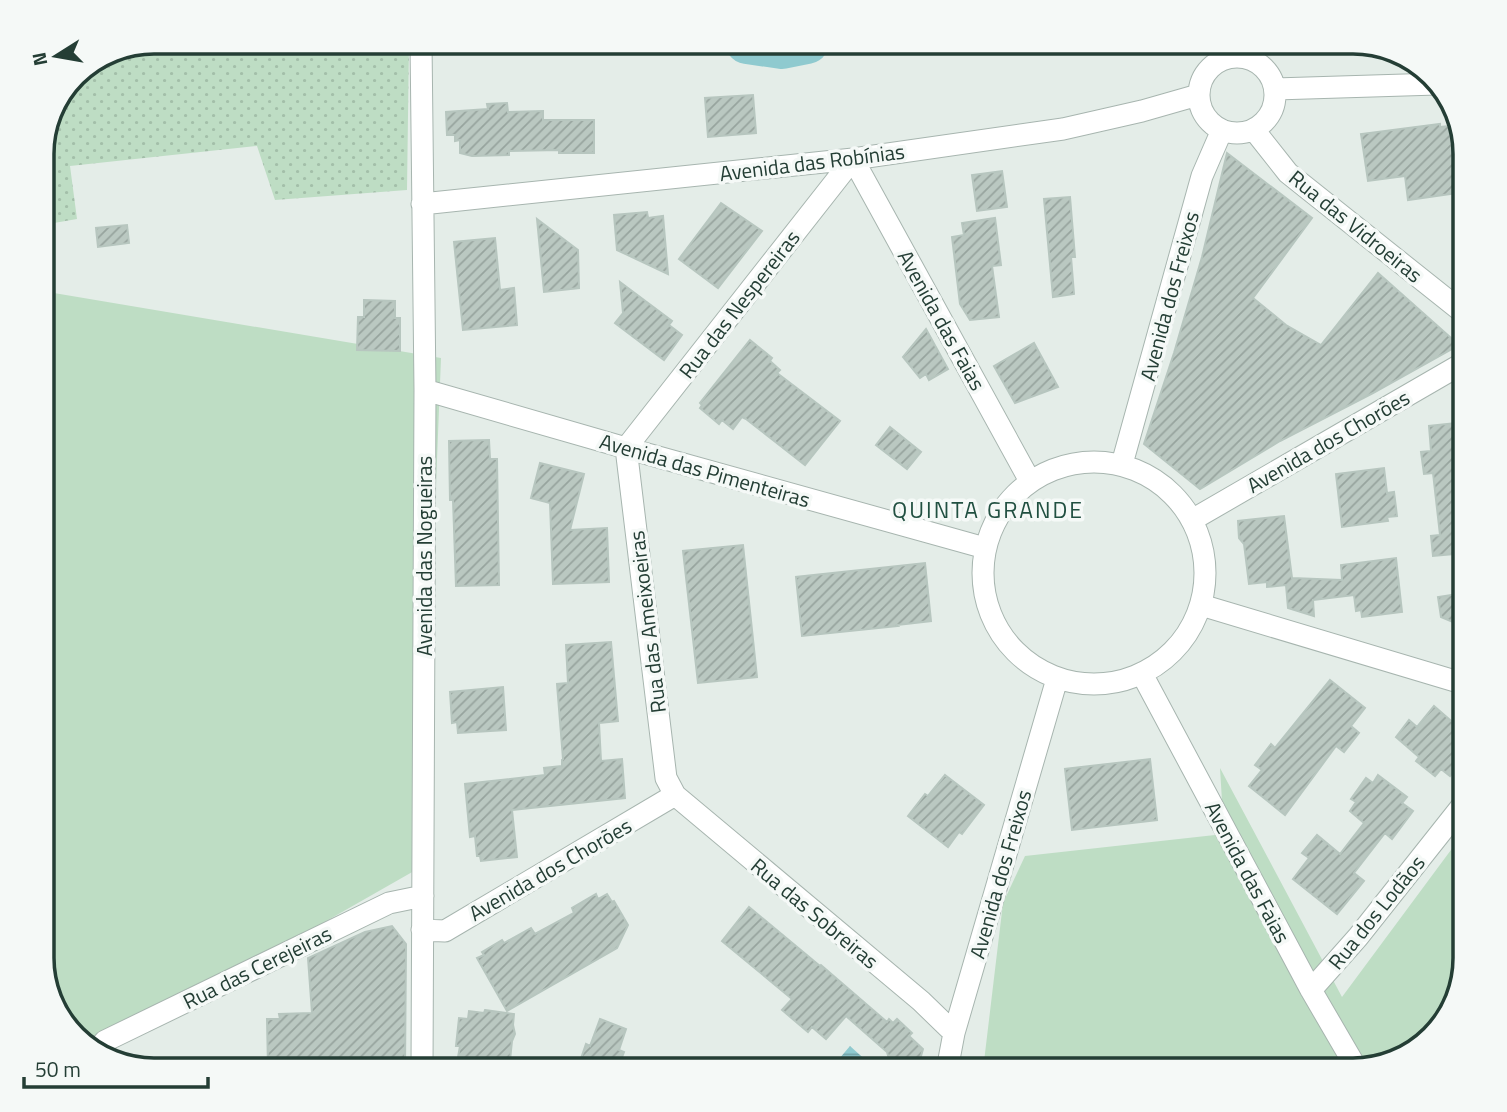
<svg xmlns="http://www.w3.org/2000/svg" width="1507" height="1112" font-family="'Titillium Web',sans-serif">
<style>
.grass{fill:#beddc4}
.garden{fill:url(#garden-dots)}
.water{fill:url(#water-rules)}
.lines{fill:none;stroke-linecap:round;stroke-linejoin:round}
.river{stroke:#8fcacf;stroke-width:44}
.building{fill:url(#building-hatch);stroke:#b7c6bf;stroke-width:2}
.street-casing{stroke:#a7b5af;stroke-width:23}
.secondary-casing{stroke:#a3b8af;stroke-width:23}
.street{stroke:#fff;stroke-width:21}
.secondary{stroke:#fff;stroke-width:21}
.labels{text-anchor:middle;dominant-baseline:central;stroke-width:7;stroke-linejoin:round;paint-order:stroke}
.street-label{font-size:21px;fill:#243e35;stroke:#f5f9f7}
.neighbourhood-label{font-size:23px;letter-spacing:2px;fill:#215041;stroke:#f5f9f7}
.rim{fill:none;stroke:#243e35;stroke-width:3.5}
</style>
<defs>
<pattern id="garden-dots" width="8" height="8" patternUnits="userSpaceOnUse" patternTransform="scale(1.75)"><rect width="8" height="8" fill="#beddc4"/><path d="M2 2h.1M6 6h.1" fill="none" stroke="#a3bfa9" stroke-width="1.8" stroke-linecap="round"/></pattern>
<pattern id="water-rules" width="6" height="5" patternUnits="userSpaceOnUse" patternTransform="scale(1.75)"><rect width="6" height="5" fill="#8fcacf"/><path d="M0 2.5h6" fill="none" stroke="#75a5a9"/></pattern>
<pattern id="building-hatch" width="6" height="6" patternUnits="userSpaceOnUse" patternTransform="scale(1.75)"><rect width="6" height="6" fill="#bac8c1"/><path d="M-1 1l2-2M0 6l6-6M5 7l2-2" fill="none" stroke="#97a49e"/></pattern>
</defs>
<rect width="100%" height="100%" fill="#e4ede8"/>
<!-- grass -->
<path class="grass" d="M 42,291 L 441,358 L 421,867 L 98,1051 L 86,1047 L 57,1013 L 42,964 Z
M 1220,768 L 1342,997 L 1465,831 L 1465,958 L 1442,1026 L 1403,1058 L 1352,1070 L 983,1070 L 1003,903 L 1025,856 L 1224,834 Z"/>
<!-- garden -->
<path class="garden" d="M 155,42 L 409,42 L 407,190 L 275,200 L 257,146 L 70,166 L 77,219 L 54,223 L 42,223 L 42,147 L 80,70 Z"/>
<!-- water -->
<path class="water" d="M 850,1046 L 870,1064 L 865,1070 L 851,1070 L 839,1059 Z"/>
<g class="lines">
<!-- river -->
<path class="river" d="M 747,42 L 782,47 L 807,42"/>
</g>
<!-- building -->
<path class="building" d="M 753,95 L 756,133 L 708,137 L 705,98 Z
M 507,103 L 508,112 L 543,111 L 543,120 L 594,120 L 594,153 L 559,153 L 559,150 L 509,151 L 509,155 L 472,156 L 460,153 L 460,140 L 455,141 L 455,135 L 447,135 L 446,112 L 488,109 L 487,104 Z
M 1440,124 L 1440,127 L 1458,125 L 1465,154 L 1465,192 L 1408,200 L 1405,176 L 1368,181 L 1361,134 Z
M 1227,153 L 1312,218 L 1253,298 L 1286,325 L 1321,345 L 1378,273 L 1459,345 L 1373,393 L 1280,441 L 1200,489 L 1144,444 L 1174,353 L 1202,257 Z
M 1002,171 L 1007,207 L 977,211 L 972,175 Z
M 1070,197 L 1075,257 L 1071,257 L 1074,294 L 1053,297 L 1044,199 Z
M 721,203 L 762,231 L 718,288 L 679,259 Z
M 647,212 L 648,218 L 663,216 L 668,274 L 617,250 L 614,215 Z
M 995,218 L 1001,265 L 992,266 L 999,317 L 970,320 L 960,304 L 952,237 L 964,235 L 962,223 Z
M 537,219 L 578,250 L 579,288 L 544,292 Z
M 127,225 L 129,243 L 98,247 L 96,228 Z
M 495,238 L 500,290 L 514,288 L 517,325 L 463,330 L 454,242 Z
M 620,282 L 672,321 L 669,325 L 682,335 L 664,360 L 615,323 L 623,313 Z
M 364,300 L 395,301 L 395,318 L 400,318 L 400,351 L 357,350 L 358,317 L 364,317 Z
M 926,329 L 948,369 L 929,380 L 926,374 L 920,378 L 903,357 Z
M 750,340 L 772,358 L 770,361 L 780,370 L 777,373 L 840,421 L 805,465 L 746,419 L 742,417 L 733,429 L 722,420 L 719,424 L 700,408 L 702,405 L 700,403 Z
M 1034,343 L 1058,387 L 1015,403 L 994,366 Z
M 1465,422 L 1465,553 L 1433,556 L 1431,536 L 1440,535 L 1433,473 L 1424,474 L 1421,452 L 1431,451 L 1429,426 Z
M 890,427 L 921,452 L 907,469 L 876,445 Z
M 489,440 L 490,459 L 497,459 L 499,585 L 456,586 L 453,500 L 450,500 L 449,441 Z
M 540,463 L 584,474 L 570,530 L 607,528 L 609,582 L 553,584 L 550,503 L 531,498 Z
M 1384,468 L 1387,493 L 1394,492 L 1397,516 L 1387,517 L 1388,521 L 1342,527 L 1336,474 Z
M 1284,516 L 1292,578 L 1342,580 L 1341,565 L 1396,558 L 1402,612 L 1362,617 L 1361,610 L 1356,611 L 1354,595 L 1313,600 L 1314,616 L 1288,608 L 1286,585 L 1267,587 L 1267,582 L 1249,584 L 1244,544 L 1239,538 L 1238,521 Z
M 743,545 L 757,677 L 698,683 L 683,551 Z
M 925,563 L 931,621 L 897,625 L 898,626 L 802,636 L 796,577 Z
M 1465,593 L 1465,627 L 1441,617 L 1438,597 Z
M 611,642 L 618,721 L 599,723 L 601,761 L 622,759 L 625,798 L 512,810 L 517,857 L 481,861 L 480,856 L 477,856 L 475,836 L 470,837 L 465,784 L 545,775 L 544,768 L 562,766 L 562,760 L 563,759 L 557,684 L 568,683 L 566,645 Z
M 1330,680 L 1365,708 L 1351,726 L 1359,733 L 1344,752 L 1336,746 L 1285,815 L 1249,786 L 1262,770 L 1255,765 L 1271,744 L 1275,748 Z
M 503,687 L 506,730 L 458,733 L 457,722 L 452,723 L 450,692 Z
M 1434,706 L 1465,733 L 1465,758 L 1450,776 L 1441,769 L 1435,776 L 1416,761 L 1419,757 L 1396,737 L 1409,720 L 1417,727 Z
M 1150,759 L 1157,820 L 1072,830 L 1065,769 Z
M 945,775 L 984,805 L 962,834 L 959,832 L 948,847 L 908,816 L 925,794 L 928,796 Z
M 1378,775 L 1407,797 L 1402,803 L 1413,811 L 1392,839 L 1385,833 L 1354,873 L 1364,881 L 1337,914 L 1293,879 L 1309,858 L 1302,853 L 1317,835 L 1340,854 L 1364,823 L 1350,811 L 1356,802 L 1351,799 L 1366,778 L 1373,783 Z
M 596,894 L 598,899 L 607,894 L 612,902 L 614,901 L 628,925 L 617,948 L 507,1011 L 477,958 L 484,955 L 482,952 L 502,940 L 504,943 L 531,928 L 535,934 L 574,913 L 572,908 Z
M 749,907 L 820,966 L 821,965 L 887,1022 L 889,1019 L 893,1023 L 897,1019 L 912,1033 L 909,1036 L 923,1049 L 917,1070 L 892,1070 L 887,1052 L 846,1016 L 826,1039 L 812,1027 L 808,1032 L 782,1010 L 792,999 L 722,941 Z
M 392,926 L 406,944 L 405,1070 L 309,1070 L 309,1068 L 268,1068 L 267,1019 L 280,1019 L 279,1014 L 312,1013 L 308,958 L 365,932 Z
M 485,1010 L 514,1014 L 513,1025 L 515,1034 L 512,1041 L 509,1070 L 457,1063 L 460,1046 L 456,1046 L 459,1018 L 468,1019 L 469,1011 L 484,1013 Z
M 600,1019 L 626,1029 L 619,1050 L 624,1052 L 617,1070 L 577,1070 L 586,1044 L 590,1046 Z"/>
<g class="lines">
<defs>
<path id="street" d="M 421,42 L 425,390 L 422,1070
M1199 95a38 38 0 1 1 76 0a38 38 0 1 1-76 0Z
M 1275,89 L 1437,84
M 1254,130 L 1288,173 L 1465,314
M 422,204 L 853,159 L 1063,129 L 1142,111 L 1198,95
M 425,390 L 626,448 L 985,548
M983 573a111 111 0 1 1 222 0a111 111 0 1 1-222 0Z
M 1122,464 L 1202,176 L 1222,130
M 1192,520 L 1465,362
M 1201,605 L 1465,684
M 1142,674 L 1311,990 L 1357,1069
M 422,930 L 445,931 L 675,795
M 1311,990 L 1358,937 L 1465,802
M 954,1033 L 921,1001 L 675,795 L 666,778 L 626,448 L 853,159 L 1030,481
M 97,1050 L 105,1041 L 389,903 L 423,896
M 947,1070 L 954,1033 L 1057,679"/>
<path id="secondary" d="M 1226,42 L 1229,57"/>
</defs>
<!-- street casing -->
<use href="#street" class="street-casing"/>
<!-- secondary casing -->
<use href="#secondary" class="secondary-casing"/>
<!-- street -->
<use href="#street" class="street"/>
<!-- secondary -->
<use href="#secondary" class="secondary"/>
</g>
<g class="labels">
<!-- street labels -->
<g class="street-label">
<text transform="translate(812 162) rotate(-7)">Avenida das Robínias</text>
<text transform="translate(1356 226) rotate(39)">Rua das Vidroeiras</text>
<text transform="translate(1169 296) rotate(-75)">Avenida dos Freixos</text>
<text transform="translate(739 304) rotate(-52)">Rua das Nespereiras</text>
<text transform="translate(942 320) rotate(61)">Avenida das Faias</text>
<text transform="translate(1328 441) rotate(-30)">Avenida dos Chorões</text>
<text transform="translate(705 470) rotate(16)">Avenida das Pimenteiras</text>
<text transform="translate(424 556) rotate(-90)">Avenida das Nogueiras</text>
<text transform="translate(647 622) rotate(-97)">Rua das Ameixoeiras</text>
<text transform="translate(550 869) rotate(-30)">Avenida dos Chorões</text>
<text transform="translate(1248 872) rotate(62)">Avenida das Faias</text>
<text transform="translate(1000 874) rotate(-74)">Avenida dos Freixos</text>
<text transform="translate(1376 912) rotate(-51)">Rua dos Lodãos</text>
<text transform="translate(815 913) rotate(40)">Rua das Sobreiras</text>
<text transform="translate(257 967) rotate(-26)">Rua das Cerejeiras</text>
</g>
<!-- neighbourhood labels -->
<g class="neighbourhood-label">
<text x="988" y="509">QUINTA GRANDE</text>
</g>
</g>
<!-- crop -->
<path d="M0 0H1507V1112H0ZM154 54H1353A100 100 0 0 1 1453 154V958A100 100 0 0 1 1353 1058H154A100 100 0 0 1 54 958V154A100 100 0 0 1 154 54Z" fill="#f5f9f7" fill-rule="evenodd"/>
<path class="rim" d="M154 54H1353A100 100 0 0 1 1453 154V958A100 100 0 0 1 1353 1058H154A100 100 0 0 1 54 958V154A100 100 0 0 1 154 54Z"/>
<!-- north arrow -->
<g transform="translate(56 56) rotate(259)" stroke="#f5f9f7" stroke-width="5" paint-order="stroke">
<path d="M0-5L12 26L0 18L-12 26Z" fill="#243e35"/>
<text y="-10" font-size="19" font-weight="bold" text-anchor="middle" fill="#243e35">N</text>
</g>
<!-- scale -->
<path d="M24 1077v10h184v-10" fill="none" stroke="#243e35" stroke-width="3.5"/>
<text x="35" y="1077" font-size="21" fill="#243e35" stroke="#f5f9f7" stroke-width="5" paint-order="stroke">50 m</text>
</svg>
